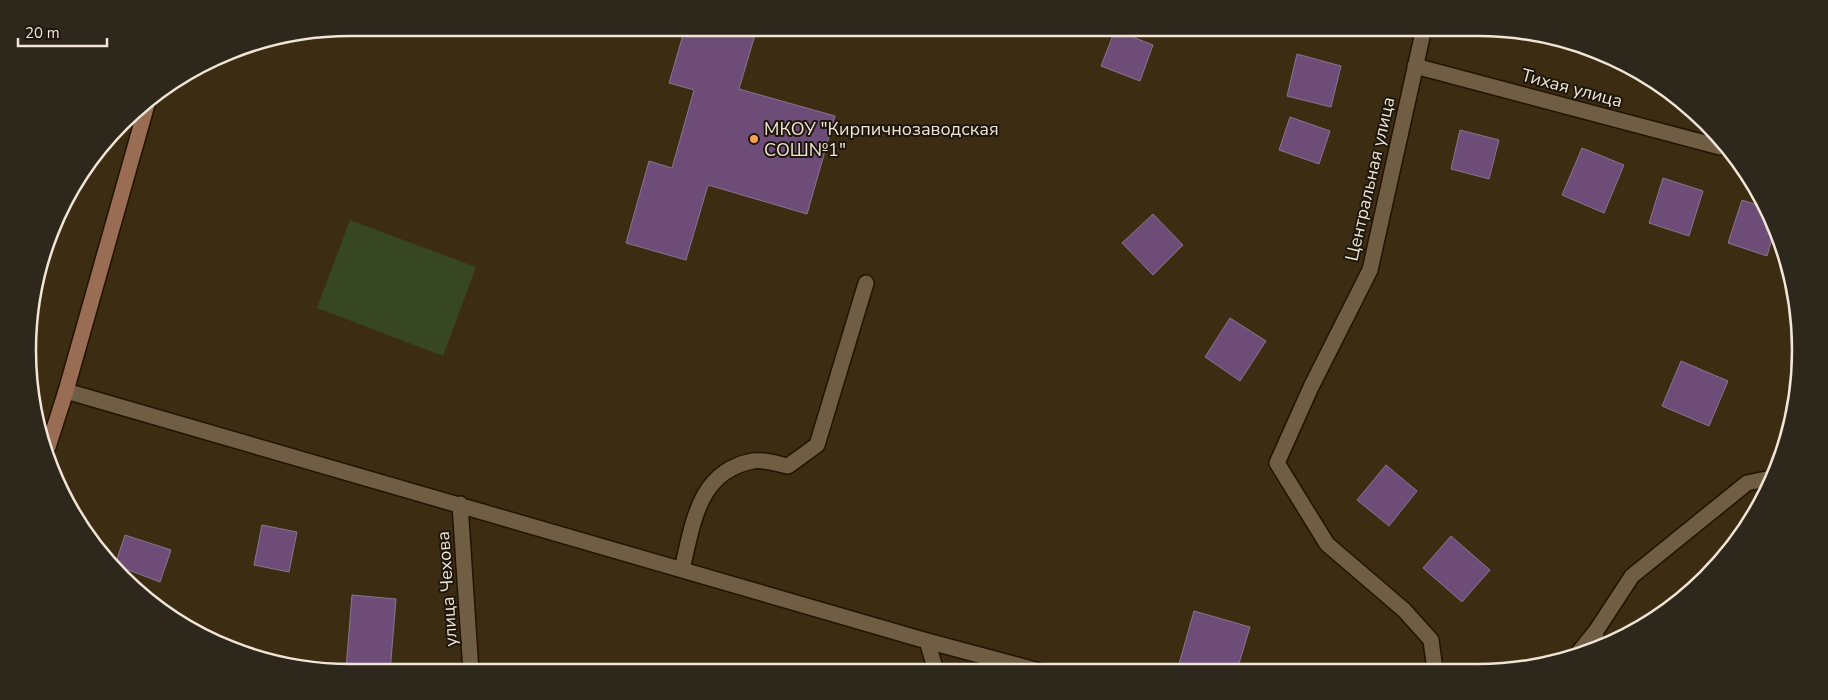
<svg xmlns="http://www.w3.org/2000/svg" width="1828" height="700" font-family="'Nunito Sans',sans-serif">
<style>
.green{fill:#374623}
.building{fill:#6d4c78;stroke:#897590}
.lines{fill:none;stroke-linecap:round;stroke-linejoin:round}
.lane-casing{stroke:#221300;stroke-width:18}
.street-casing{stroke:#221300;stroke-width:18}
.secondary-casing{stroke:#221300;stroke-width:18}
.lane{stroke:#705e44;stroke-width:15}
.street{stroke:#705e44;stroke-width:15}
.secondary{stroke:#996d54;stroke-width:15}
.poi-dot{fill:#f99f4d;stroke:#1d160b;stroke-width:2}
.labels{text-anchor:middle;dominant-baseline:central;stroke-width:4;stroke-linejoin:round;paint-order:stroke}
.street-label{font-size:18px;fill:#f0e5d7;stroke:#1d160b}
.poi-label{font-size:18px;fill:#f0e5d7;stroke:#1d160b;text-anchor:start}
.rim{fill:none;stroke:#f0e5d7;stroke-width:2.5}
</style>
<rect width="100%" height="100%" fill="#3c2c12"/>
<!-- green -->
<path class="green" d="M 350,220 L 476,267 L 443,356 L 317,308 Z"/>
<!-- building -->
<path class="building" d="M 685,28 L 757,28 L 739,89 L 835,116 L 807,214 L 708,185 L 686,260 L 626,243 L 649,161 L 672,168 L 694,90 L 669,83 Z
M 1115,30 L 1153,45 L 1140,81 L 1101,66 Z
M 1297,54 L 1341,66 L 1331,107 L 1287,96 Z
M 1290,117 L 1330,131 L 1319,164 L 1279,150 Z
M 1460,130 L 1499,140 L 1489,179 L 1451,169 Z
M 1582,148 L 1624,165 L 1604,213 L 1562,195 Z
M 1663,178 L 1703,191 L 1689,236 L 1649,223 Z
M 1742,200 L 1764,207 L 1773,236 L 1767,256 L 1728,243 Z
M 1153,214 L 1183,245 L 1153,275 L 1122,243 Z
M 1230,318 L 1266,341 L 1240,381 L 1205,357 Z
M 1681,361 L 1728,381 L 1709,426 L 1662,406 Z
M 1386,465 L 1417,491 L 1389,526 L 1357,500 Z
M 262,525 L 297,532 L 289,572 L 254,565 Z
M 125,535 L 171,550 L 160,582 L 115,565 Z
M 1451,536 L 1490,570 L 1462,602 L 1423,568 Z
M 352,595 L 396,599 L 390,672 L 346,669 Z
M 1194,611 L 1250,627 L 1237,670 L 1177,671 Z"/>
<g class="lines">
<defs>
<path id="lane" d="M 682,569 C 693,524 698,471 753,461 C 763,459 778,464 788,466 L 817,445 L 866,283"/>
<path id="street" d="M 1424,28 L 1370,270 L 1311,387 L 1277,463 L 1327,544 L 1404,610 L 1431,640 L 1435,670
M 1415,66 L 1720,147
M 66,391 L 927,641 L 1039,671
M 460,504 L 471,672
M 927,641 L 936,671
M 1595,647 L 1596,631 L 1632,576 L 1747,483 L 1771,478
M 1579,652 L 1596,631"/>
<path id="secondary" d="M 48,447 L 66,391 L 148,101"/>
</defs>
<!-- lane casing -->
<use href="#lane" class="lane-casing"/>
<!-- street casing -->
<use href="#street" class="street-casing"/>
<!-- secondary casing -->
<use href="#secondary" class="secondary-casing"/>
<!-- lane -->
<use href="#lane" class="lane"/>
<!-- street -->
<use href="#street" class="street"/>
<!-- secondary -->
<use href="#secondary" class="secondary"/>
</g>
<!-- markers -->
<circle class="poi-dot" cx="754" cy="139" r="5"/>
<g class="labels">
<!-- street labels -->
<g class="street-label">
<text transform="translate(1572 88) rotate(15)">Тихая улица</text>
<text transform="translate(1370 179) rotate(-77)">Центральная улица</text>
<text transform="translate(447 589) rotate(-94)">улица Чехова</text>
</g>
<!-- poi labels -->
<g class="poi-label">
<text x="764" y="129">МКОУ "Кирпичнозаводская<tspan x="764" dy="21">СОШ№1"</tspan></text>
</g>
</g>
<!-- crop -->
<path d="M0 0H1828V700H0ZM350 36H1478A314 314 0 0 1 1792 350V350A314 314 0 0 1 1478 664H350A314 314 0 0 1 36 350V350A314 314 0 0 1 350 36Z" fill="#2e271b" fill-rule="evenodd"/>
<path class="rim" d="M350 36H1478A314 314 0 0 1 1792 350V350A314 314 0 0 1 1478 664H350A314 314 0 0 1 36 350V350A314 314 0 0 1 350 36Z"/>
<!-- scale -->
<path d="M18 38v8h89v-8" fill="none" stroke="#f0e5d7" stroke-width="2.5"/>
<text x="25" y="38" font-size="15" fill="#f0e5d7" stroke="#1d160b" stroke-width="4" paint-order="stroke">20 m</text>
</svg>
